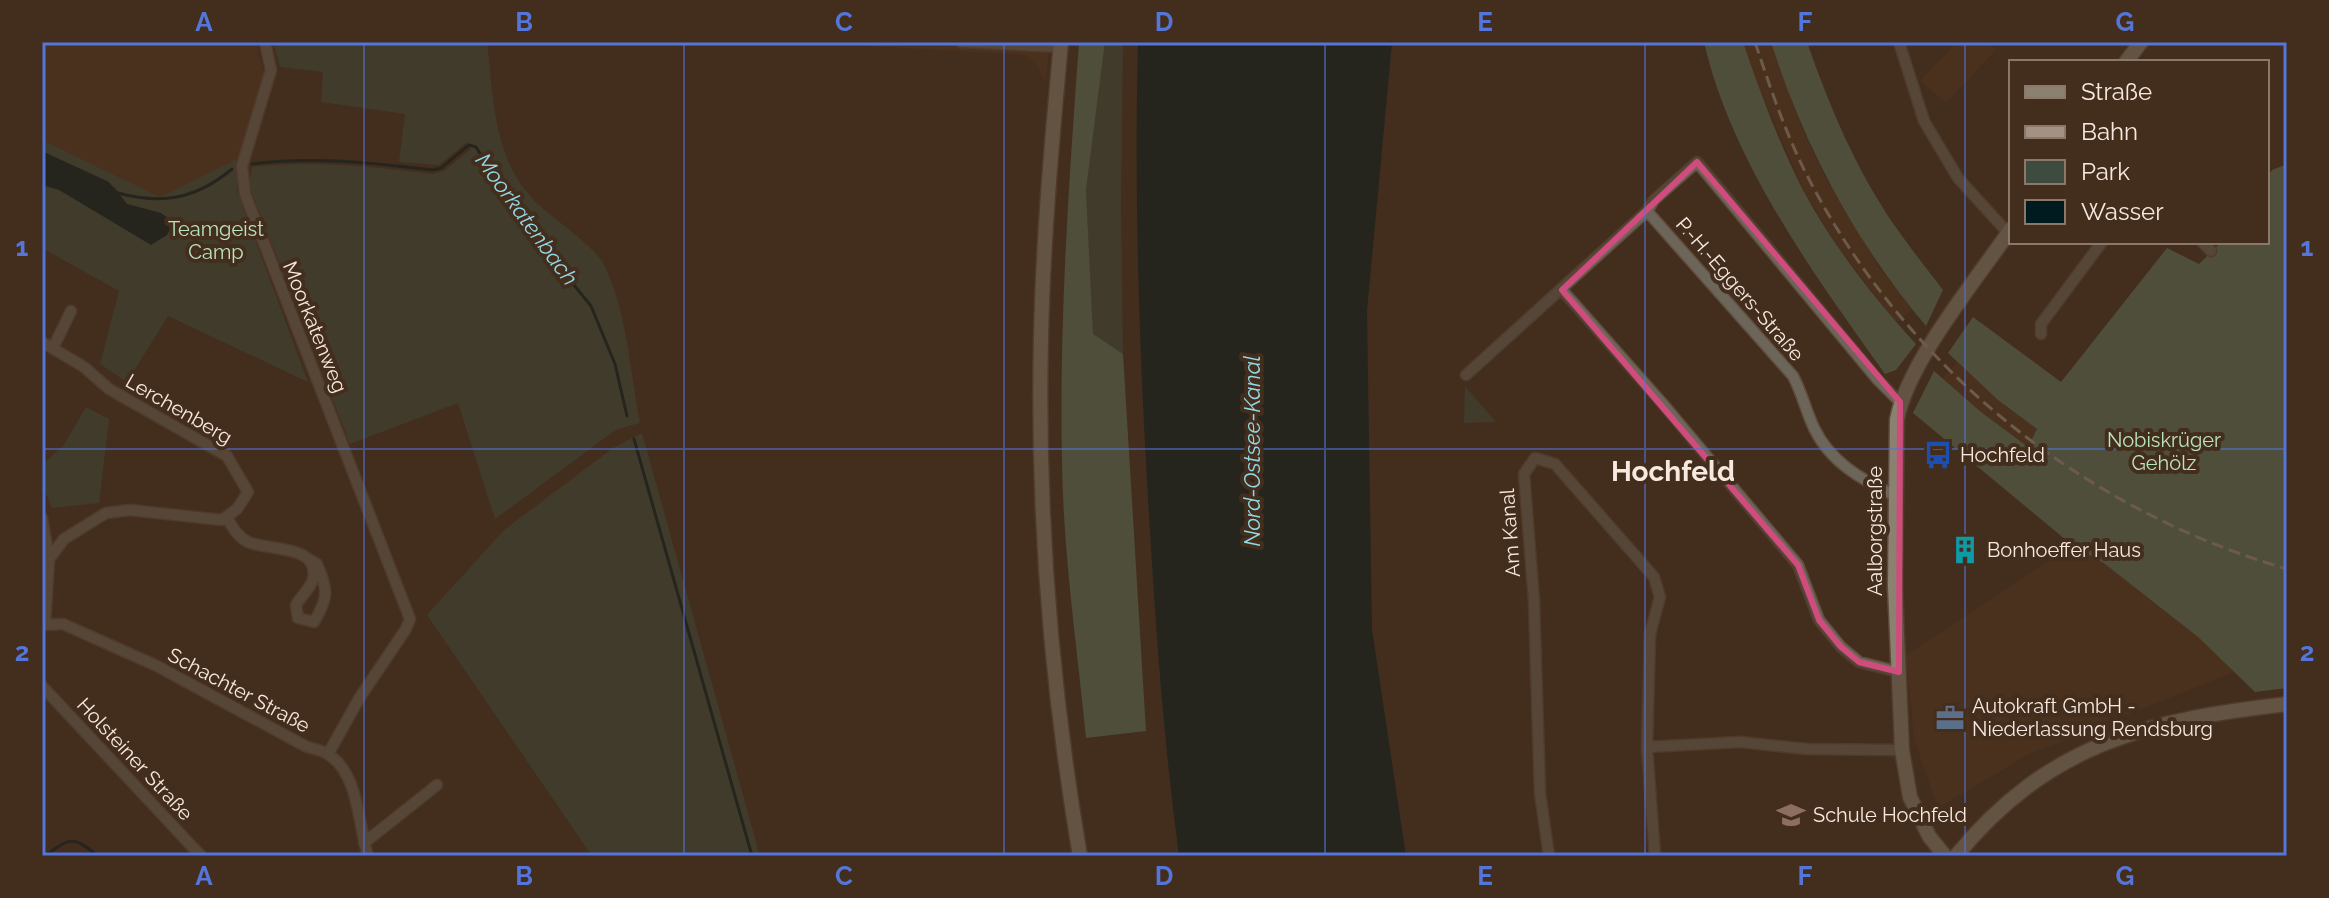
<svg xmlns="http://www.w3.org/2000/svg" width="2329" height="898" font-family="Raleway,sans-serif">
<style>
.built{fill:#513521}
.green{fill:#3e4c3f}
.forest{fill:#5e755f}
.water{fill:#001b20}
.lines{fill:none;stroke-linecap:round;stroke-linejoin:round}
.stream{stroke:#001b20;stroke-width:3}
.street-casing{stroke:#604b3c;stroke-width:13}
.secondary-casing{stroke:#604b3c;stroke-width:17}
.street{stroke:#6c655a;stroke-width:10}
.secondary{stroke:#8b8170;stroke-width:14}
.rail{stroke:#a39184;stroke-width:3;stroke-dasharray:12 6;stroke-linecap:butt}
.marked{fill:none;stroke:#cf4c7c;stroke-width:6;stroke-linejoin:round}
.grid{fill:none;stroke:#5475da;stroke-width:2;stroke-opacity:0.55}
.labels{text-anchor:middle;dominant-baseline:central;stroke-width:8;stroke-linejoin:round;paint-order:stroke}
.park-label{font-size:20px;fill:#b9e5bb;stroke:#432d1d}
.street-label{font-size:20px;fill:#f7e9df;stroke:#432d1d}
.poi-label{font-size:20px;fill:#f7e9df;stroke:#432d1d;text-anchor:start}
.water-label{font-size:22px;font-style:italic;fill:#92d9e7;stroke:#432d1d}
.district-label{font-size:28px;font-weight:bold;fill:#f7e9df;stroke:#432d1d}
.neatline{fill:none;stroke:#5475da;stroke-width:3}
.grid-label{font-size:26px;text-anchor:middle;font-weight:bold;fill:#5475da}
</style>
<rect width="100%" height="100%" fill="#432d1d"/>
<!-- built -->
<path class="built" d="M 42,42 L 256,42 L 264,73 L 263,83 L 239,158 L 160,197 L 42,140 Z
M 797,42 L 1050,42 L 1045,83 L 1037,65 L 1025,55 Z
M 1743,42 L 1771,42 L 1801,126 L 1824,175 L 1879,267 L 1912,310 L 1896,323 L 1838,247 L 1804,191 L 1760,90 Z
M 1957,42 L 1987,42 L 1996,50 L 1946,103 L 1920,81 Z
M 1957,362 L 1998,400 L 2037,429 L 2051,465 L 1981,412 L 1942,379 Z
M 2072,545 L 2105,564 L 2198,637 L 2234,672 L 2029,754 L 1938,808 L 1914,739 L 1906,655 Z"/>
<!-- green -->
<path class="green" d="M 273,42 L 487,42 C 494,100 493,164 540,206 C 557,221 592,245 603,263 C 626,305 631,376 640,423 L 618,429 L 606,437 L 495,519 L 458,403 L 350,444 L 252,193 L 249,182 L 252,167 C 313,160 372,167 433,174 L 444,171 L 471,149 L 467,142 L 439,165 L 399,162 L 405,114 L 321,102 L 323,72 L 280,67 Z
M 1105,42 L 1123,42 L 1121,204 L 1123,354 L 1093,335 L 1086,190 Z
M 42,140 L 160,197 L 239,158 L 237,191 L 308,382 L 168,316 L 127,382 L 100,364 L 119,291 L 42,248 L 42,185 L 161,213 L 127,204 L 116,188 L 42,151 Z
M 1465,386 L 1496,422 L 1464,423 Z
M 86,407 L 109,419 L 99,503 L 52,508 L 42,485 L 42,465 L 63,446 Z
M 642,433 L 760,856 L 592,856 L 427,615 L 504,530 L 613,448 Z"/>
<!-- forest -->
<path class="forest" d="M 1079,42 L 1105,42 L 1086,190 L 1093,334 L 1123,354 L 1146,731 L 1086,738 C 1077,646 1063,553 1062,460 C 1059,321 1069,181 1079,42 Z
M 1704,42 L 1743,42 C 1760,92 1779,143 1803,190 C 1833,246 1874,298 1916,344 L 1896,370 L 1885,374 C 1815,276 1731,161 1704,42 Z
M 1771,42 L 1807,42 C 1829,105 1856,170 1895,226 C 1910,248 1927,269 1943,290 L 1926,326 C 1855,242 1804,146 1771,42 Z
M 2287,164 L 2287,688 L 2255,692 L 2198,637 L 2105,564 L 2072,545 L 1913,413 L 1934,371 L 1981,412 L 2028,447 L 2037,429 L 1998,400 L 1948,353 L 1973,317 L 2061,382 L 2167,248 L 2199,264 L 2221,242 L 2267,242 L 2267,177 L 2272,170 Z"/>
<!-- water -->
<path class="water" d="M 1138,42 L 1392,42 L 1367,311 L 1372,629 L 1406,856 L 1179,856 C 1163,737 1155,618 1148,498 C 1139,346 1134,195 1138,42 Z
M 42,151 L 109,182 L 127,204 L 161,213 L 168,218 L 171,227 L 167,235 L 151,245 L 59,190 L 42,185 Z"/>
<g class="lines">
<!-- stream -->
<path class="stream" d="M 252,164 C 314,156 372,163 433,170 L 441,168 L 469,145 L 476,147 L 503,191 L 561,259 L 574,285 L 591,306 L 615,364 L 627,416
M 118,193 C 162,205 196,199 232,169
M 634,439 L 752,856
M 45,856 C 70,837 73,836 98,856"/>
<defs>
<path id="street" d="M 265,42 L 271,70 L 242,166 L 245,194 L 410,619 L 406,629 L 360,697 L 328,754
M 961,42 L 1061,47
M 1899,42 L 1924,121 L 1958,178 L 2008,233
M 1647,211 L 1793,376 C 1802,393 1806,411 1814,428 C 1830,462 1862,480 1894,495
M 2202,242 L 2211,251
M 1562,290 L 1662,403 L 1798,565 L 1819,620 L 1841,647 L 1859,662 L 1899,672
M 2041,334 L 2041,324 L 2102,242
M 42,342 L 84,367 L 109,389 L 227,456 L 248,492 L 237,509 L 222,520 L 130,510 L 106,513 L 64,539 L 49,559
M 53,348 L 71,311
M 1466,375 L 1647,211 L 1654,200 L 1697,162 L 1878,380 L 1900,402
M 42,518 L 49,559 L 45,623
M 227,518 C 233,528 238,537 248,542 C 267,551 321,544 313,579 C 311,588 301,596 296,605 L 298,618 L 314,622 C 329,597 328,590 317,564 L 310,560
M 42,625 L 63,624 L 157,666 L 305,746 C 312,749 323,750 329,755 C 359,774 358,825 368,856
M 42,686 L 201,856
M 1647,747 L 1740,742 L 1807,749 L 1902,750
M 364,843 L 437,785
M 1549,856 L 1540,793 L 1534,601 L 1524,474 L 1535,458 L 1555,464 L 1654,577 L 1660,597 L 1650,634 L 1647,747 L 1655,856"/>
<path id="secondary" d="M 1061,42 C 1052,140 1043,239 1041,338 C 1037,510 1051,686 1080,856
M 2126,62 L 2141,42
M 1945,856 L 1929,836 L 1910,797 L 1902,750 L 1895,586 L 1897,420 C 1907,363 1977,279 2011,229
M 1956,856 C 2048,743 2149,720 2287,704"/>
</defs>
<!-- street casing -->
<use href="#street" class="street-casing"/>
<!-- secondary casing -->
<use href="#secondary" class="secondary-casing"/>
<!-- street -->
<use href="#street" class="street"/>
<!-- secondary -->
<use href="#secondary" class="secondary"/>
<!-- rail -->
<path class="rail" d="M 1755,42 C 1771,90 1787,138 1811,183 C 1909,370 2084,510 2287,569"/>
</g>
<!-- marked area -->
<path d="M0 0H2329V898H0ZM 1697,162 L 1900,402 L 1899,672 L 1859,662 L 1841,647 L 1819,620 L 1798,565 L 1562,290 Z" fill="#432d1d" fill-opacity=".55" fill-rule="evenodd"/>
<path class="marked" d="M 1697,162 L 1900,402 L 1899,672 L 1859,662 L 1841,647 L 1819,620 L 1798,565 L 1562,290 Z"/>
<!-- grid -->
<path class="grid" d="M 364,42 L 364,856M 684,42 L 684,856M 1004,42 L 1004,856M 1325,42 L 1325,856M 1645,42 L 1645,856M 1965,42 L 1965,856M 42,449 L 2287,449"/>
<!-- icons -->
<defs>
<symbol id="bus-bare" viewBox="-9 -9 18 18"><path d="M-5-6H5V4H4V6H2V4H-2V6H-4V4H-5ZM-3.5-4V0h7V-4ZM-3.5 1.2v1.5H-2V1.2ZM2 1.2v1.5H3.5V1.2Z" fill="#1a4fb4" stroke="#432d1d" stroke-width="2.5" paint-order="stroke"/></symbol>
<symbol id="building-bare" viewBox="-9 -9 18 18"><path d="M-4-6H4V6H1V3H-1V6H-4ZM-2.5-4.3h1.7v1.8h-1.7ZM.8-4.3h1.7v1.8H.8ZM-2.5-1h1.7V.8h-1.7ZM.8-1h1.7V.8H.8Z" fill="#0f9aa8" stroke="#432d1d" stroke-width="2.5" paint-order="stroke"/></symbol>
<symbol id="office-bare" viewBox="-9 -9 18 18"><path d="M-6-3h4V-5.5h4V-3h4V5H-6ZM-1-4.5V-3h2v-1.5ZM-6 0V1H6V0Z" fill="#5c6f8a" stroke="#432d1d" stroke-width="2.5" paint-order="stroke"/></symbol>
<symbol id="school-bare" viewBox="-9 -9 18 18"><path d="M0-5L7-2L0 1L-7-2ZM-4 1L0 2.5L4 1V4Q0 6-4 4Z" fill="#8d6e63" stroke="#432d1d" stroke-width="2.5" paint-order="stroke"/></symbol>
</defs>
<g fill-rule="evenodd">
<use href="#bus-bare" x="1918" y="435" width="40" height="40"/>
<use href="#building-bare" x="1945" y="530" width="40" height="40"/>
<use href="#office-bare" x="1930" y="698" width="40" height="40"/>
<use href="#school-bare" x="1771" y="795" width="40" height="40"/>
</g>
<g class="labels">
<!-- park labels -->
<g class="park-label">
<text x="216" y="229">Teamgeist<tspan x="216" dy="23">Camp</tspan></text>
<text x="2164" y="440">Nobiskrüger<tspan x="2164" dy="23">Gehölz</tspan></text>
</g>
<!-- street labels -->
<g class="street-label">
<text transform="translate(1740 289) rotate(49)">P.-H.-Eggers-Straße</text>
<text transform="translate(315 327) rotate(68)">Moorkatenweg</text>
<text transform="translate(179 409) rotate(30)">Lerchenberg</text>
<text transform="translate(1875 531) rotate(-90)">Aalborgstraße</text>
<text transform="translate(1510 533) rotate(-94)">Am Kanal</text>
<text transform="translate(239 690) rotate(28)">Schachter Straße</text>
<text transform="translate(135 759) rotate(47)">Holsteiner Straße</text>
</g>
<!-- poi labels -->
<g class="poi-label">
<text x="1960" y="455">Hochfeld</text>
<text x="1987" y="550">Bonhoeffer Haus</text>
<text x="1972" y="706">Autokraft GmbH -<tspan x="1972" dy="23">Niederlassung Rendsburg</tspan></text>
<text x="1813" y="815">Schule Hochfeld</text>
</g>
<!-- water labels -->
<g class="water-label">
<text transform="translate(527 219) rotate(54)">Moorkatenbach</text>
<text transform="translate(1252 451) rotate(-90)">Nord-Ostsee-Kanal</text>
</g>
<!-- district labels -->
<g class="district-label">
<text x="1673" y="471">Hochfeld</text>
</g>
</g>
<!-- border -->
<rect width="2329" height="898" fill="none" stroke="#432d1d" stroke-width="88"/>
<!-- legend -->
<rect x="2009" y="60" width="260" height="184" fill="#432d1d" stroke="#8b786b" stroke-width="2"/>
<rect x="2025" y="86" width="40" height="12" fill="#8b8170" stroke="#8b786b" stroke-width="2"/>
<text x="2081" y="100" font-size="24" fill="#f7e9df">Straße</text>
<rect x="2025" y="126" width="40" height="12" fill="#a39184" stroke="#8b786b" stroke-width="2"/>
<text x="2081" y="140" font-size="24" fill="#f7e9df">Bahn</text>
<rect x="2025" y="160" width="40" height="24" fill="#3e4c3f" stroke="#8b786b" stroke-width="2"/>
<text x="2081" y="180" font-size="24" fill="#f7e9df">Park</text>
<rect x="2025" y="200" width="40" height="24" fill="#001b20" stroke="#8b786b" stroke-width="2"/>
<text x="2081" y="220" font-size="24" fill="#f7e9df">Wasser</text>
<rect x="44" y="44" width="2241" height="810" class="neatline"/>
<g class="grid-label">
<text x="204" y="31">A</text>
<text x="524" y="31">B</text>
<text x="844" y="31">C</text>
<text x="1164" y="31">D</text>
<text x="1485" y="31">E</text>
<text x="1805" y="31">F</text>
<text x="2125" y="31">G</text>
<text x="22" y="256">1</text>
<text x="2307" y="256">1</text>
<text x="22" y="661">2</text>
<text x="2307" y="661">2</text>
<text x="204" y="885">A</text>
<text x="524" y="885">B</text>
<text x="844" y="885">C</text>
<text x="1164" y="885">D</text>
<text x="1485" y="885">E</text>
<text x="1805" y="885">F</text>
<text x="2125" y="885">G</text>
</g>
</svg>
